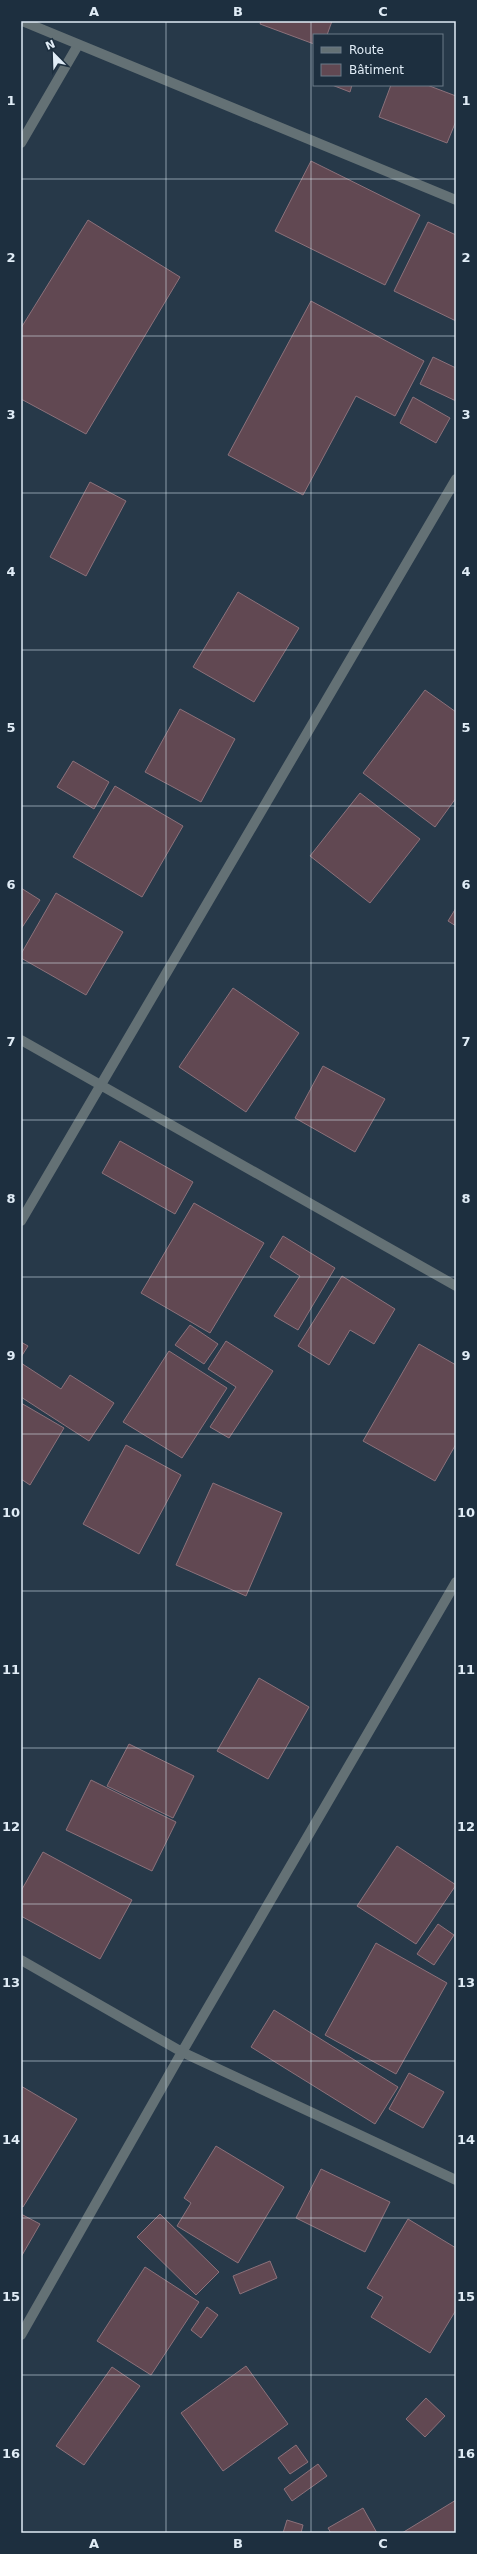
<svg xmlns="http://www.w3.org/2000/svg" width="477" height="2554" font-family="'DejaVu Sans',sans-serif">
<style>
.building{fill:#614852;stroke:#8b717b}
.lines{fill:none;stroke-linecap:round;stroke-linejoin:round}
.minor{stroke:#647175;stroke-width:10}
.tertiary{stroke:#647175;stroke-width:10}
.grid{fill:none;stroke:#e0ecf6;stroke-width:1;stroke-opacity:0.55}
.neatline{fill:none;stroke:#e0ecf6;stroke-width:1.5}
.grid-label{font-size:13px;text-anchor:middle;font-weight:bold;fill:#e0ecf6}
</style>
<rect width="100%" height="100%" fill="#273949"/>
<!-- building -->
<path class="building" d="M 261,21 L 332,21 L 327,35 L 314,35 L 314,44 L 260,24 Z
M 332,85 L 352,85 L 350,92 Z
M 391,85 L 427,85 L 456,96 L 456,121 L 447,143 L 379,117 Z
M 311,161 L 420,215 L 385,285 L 275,231 Z
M 88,220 L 180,277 L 86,434 L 21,399 L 21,328 Z
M 428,222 L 456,235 L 456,321 L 394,291 Z
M 311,301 L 424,361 L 395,416 L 356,396 L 303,495 L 228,455 Z
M 433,357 L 456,368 L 456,401 L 420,384 Z
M 413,397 L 450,418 L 436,443 L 400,423 Z
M 90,482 L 126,501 L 86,576 L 50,557 Z
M 238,592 L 299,628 L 254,702 L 193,667 Z
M 425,690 L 456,712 L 456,798 L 435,827 L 363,773 Z
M 180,709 L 235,739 L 201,802 L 145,772 Z
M 73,761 L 109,782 L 94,809 L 57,787 Z
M 115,786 L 183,826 L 142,897 L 73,857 Z
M 360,793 L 420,839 L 370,903 L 310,856 Z
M 21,888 L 40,900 L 21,929 Z
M 56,893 L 123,932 L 86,995 L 21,958 L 21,954 Z
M 456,908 L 456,926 L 448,921 Z
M 233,988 L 299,1033 L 246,1112 L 179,1067 Z
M 323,1066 L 385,1099 L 355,1152 L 295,1118 Z
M 120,1141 L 193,1182 L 175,1214 L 102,1173 Z
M 194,1203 L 264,1243 L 210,1333 L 141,1293 Z
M 283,1236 L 335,1268 L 298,1330 L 274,1316 L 300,1276 L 270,1257 Z
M 342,1276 L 395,1309 L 374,1344 L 350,1330 L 329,1365 L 298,1346 Z
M 190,1325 L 218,1344 L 204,1364 L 175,1345 Z
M 226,1341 L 273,1371 L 229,1438 L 210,1427 L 236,1387 L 208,1369 Z
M 21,1342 L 28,1346 L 21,1357 Z
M 419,1344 L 456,1365 L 456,1444 L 435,1481 L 363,1441 Z
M 169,1351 L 227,1388 L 182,1458 L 123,1422 Z
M 21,1363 L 61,1389 L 70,1375 L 114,1403 L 89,1441 L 21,1397 Z
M 21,1403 L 64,1428 L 30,1485 L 21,1479 Z
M 126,1445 L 181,1475 L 139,1554 L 83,1524 Z
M 213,1483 L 282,1513 L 246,1596 L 176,1565 Z
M 259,1678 L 309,1707 L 268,1779 L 217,1751 Z
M 129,1744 L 194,1776 L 173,1818 L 107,1786 Z
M 91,1780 L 176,1822 L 152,1871 L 66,1830 Z
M 397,1846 L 456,1885 L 416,1944 L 357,1906 Z
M 43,1852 L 132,1900 L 100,1959 L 21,1916 L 21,1891 Z
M 438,1924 L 454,1935 L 434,1965 L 417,1954 Z
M 376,1943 L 447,1983 L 396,2074 L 325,2035 Z
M 274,2010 L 398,2087 L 375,2124 L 251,2047 Z
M 409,2073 L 444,2092 L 423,2128 L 389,2109 Z
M 21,2086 L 77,2119 L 23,2207 L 21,2206 Z
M 216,2146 L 284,2187 L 238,2263 L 177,2226 L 191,2203 L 184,2198 Z
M 321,2169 L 390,2202 L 365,2252 L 296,2218 Z
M 21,2214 L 40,2224 L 21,2257 Z
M 160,2214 L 219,2272 L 196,2295 L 137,2237 Z
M 408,2219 L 456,2248 L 456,2310 L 430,2353 L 371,2317 L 383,2297 L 367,2288 Z
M 270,2261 L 277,2278 L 240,2294 L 233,2276 Z
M 145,2267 L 199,2302 L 151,2375 L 97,2341 Z
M 207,2307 L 218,2315 L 201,2338 L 191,2330 Z
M 246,2366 L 288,2424 L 223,2471 L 181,2413 Z
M 112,2367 L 140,2386 L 84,2465 L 56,2446 Z
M 426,2398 L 445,2416 L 425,2437 L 406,2419 Z
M 296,2445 L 308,2462 L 290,2474 L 278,2458 Z
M 318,2464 L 327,2476 L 292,2501 L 284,2489 Z
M 456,2500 L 456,2533 L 402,2533 Z
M 363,2508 L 377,2533 L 331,2533 L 328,2528 Z
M 287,2520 L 303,2525 L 301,2533 L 283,2533 Z"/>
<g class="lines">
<!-- minor -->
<path class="minor" d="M 21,143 L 78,45
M 21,1040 L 456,1286
M 21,1221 L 456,479
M 21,1960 L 182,2052 L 456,2180
M 21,2335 L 182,2052 L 456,1582"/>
<!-- tertiary -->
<path class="tertiary" d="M 22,21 L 456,200"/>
</g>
<!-- grid -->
<path class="grid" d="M 166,21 L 166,2533M 311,21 L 311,2533M 21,179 L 456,179M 21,336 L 456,336M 21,493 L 456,493M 21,650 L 456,650M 21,806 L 456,806M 21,963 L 456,963M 21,1120 L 456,1120M 21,1277 L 456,1277M 21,1434 L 456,1434M 21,1591 L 456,1591M 21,1748 L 456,1748M 21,1904 L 456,1904M 21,2061 L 456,2061M 21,2218 L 456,2218M 21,2375 L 456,2375"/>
<!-- border -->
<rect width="477" height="2554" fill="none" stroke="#1d2f3f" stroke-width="44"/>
<!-- legend -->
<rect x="313" y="34" width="130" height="52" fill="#1d2f3f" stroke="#6b7b88"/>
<rect x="321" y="47" width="20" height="6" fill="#647175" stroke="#6b7b88"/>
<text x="349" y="54" font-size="12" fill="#e0ecf6">Route</text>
<rect x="321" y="64" width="20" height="12" fill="#614852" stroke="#6b7b88"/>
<text x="349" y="74" font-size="12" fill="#e0ecf6">Bâtiment</text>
<!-- north arrow -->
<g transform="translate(54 54) rotate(337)" stroke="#1d2f3f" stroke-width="3" paint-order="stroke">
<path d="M0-3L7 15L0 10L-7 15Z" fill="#e0ecf6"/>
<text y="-6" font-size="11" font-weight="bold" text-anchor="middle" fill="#e0ecf6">N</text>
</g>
<rect x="22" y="22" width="433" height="2510" class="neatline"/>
<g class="grid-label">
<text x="94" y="16">A</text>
<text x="238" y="16">B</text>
<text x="383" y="16">C</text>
<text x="11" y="105">1</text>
<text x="466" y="105">1</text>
<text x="11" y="262">2</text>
<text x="466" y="262">2</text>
<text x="11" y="419">3</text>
<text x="466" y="419">3</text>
<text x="11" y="576">4</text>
<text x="466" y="576">4</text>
<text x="11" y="732">5</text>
<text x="466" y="732">5</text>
<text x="11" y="889">6</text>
<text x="466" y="889">6</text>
<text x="11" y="1046">7</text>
<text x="466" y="1046">7</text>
<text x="11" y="1203">8</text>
<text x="466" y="1203">8</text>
<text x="11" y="1360">9</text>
<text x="466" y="1360">9</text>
<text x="11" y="1517">10</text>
<text x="466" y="1517">10</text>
<text x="11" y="1674">11</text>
<text x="466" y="1674">11</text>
<text x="11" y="1831">12</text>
<text x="466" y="1831">12</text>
<text x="11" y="1987">13</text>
<text x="466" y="1987">13</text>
<text x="11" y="2144">14</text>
<text x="466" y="2144">14</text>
<text x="11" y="2301">15</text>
<text x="466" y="2301">15</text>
<text x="11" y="2458">16</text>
<text x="466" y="2458">16</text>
<text x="94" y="2548">A</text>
<text x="238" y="2548">B</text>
<text x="383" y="2548">C</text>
</g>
</svg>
